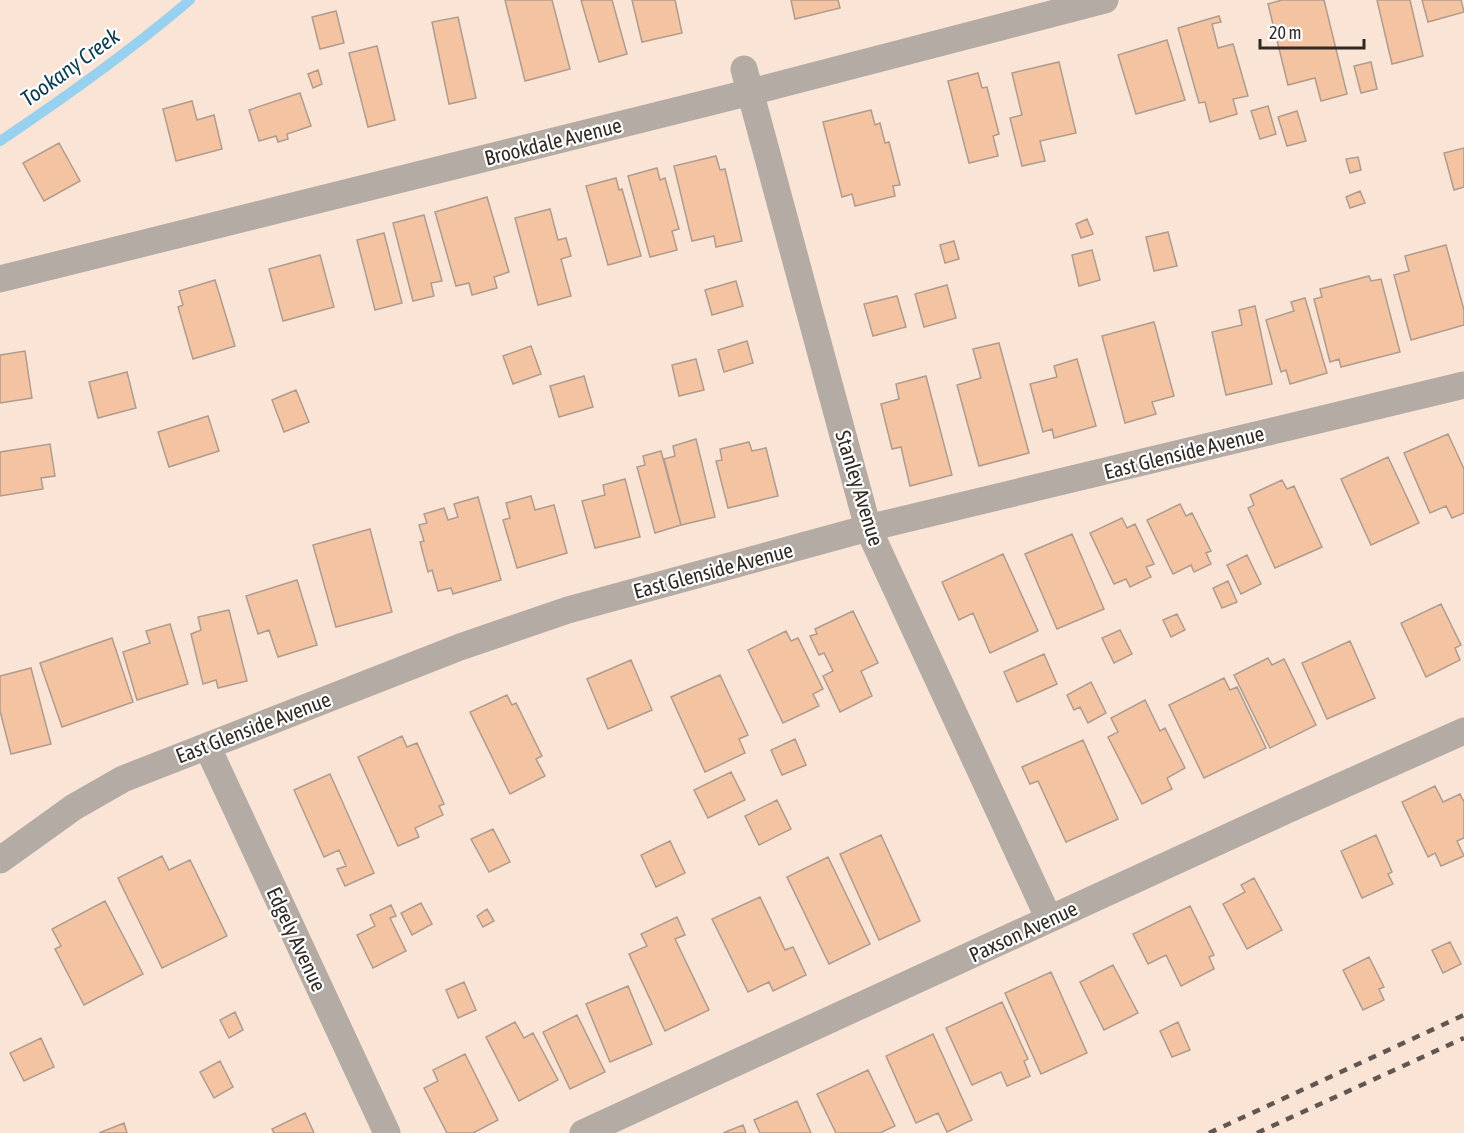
<svg xmlns="http://www.w3.org/2000/svg" width="1464" height="1133" font-family="'Asap Condensed',sans-serif">
<style>
.lines{fill:none;stroke-linecap:round;stroke-linejoin:round}
.stream{stroke:#98d1f0;stroke-width:10}
.building{fill:#f4c3a1;stroke:#af9c8e;stroke-width:1.5}
.street{stroke:#b3aba4;stroke-width:27}
.rail{stroke:#625750;stroke-width:4.5;stroke-dasharray:8 8;stroke-linecap:butt}
.labels{text-anchor:middle;dominant-baseline:central;stroke-width:4.5;stroke-linejoin:round;paint-order:stroke}
.street-label{font-size:21px;fill:#312924;stroke:#fff}
.water-label{font-size:22px;font-style:italic;fill:#0b3b50;stroke:#fff}
</style>
<rect width="100%" height="100%" fill="#f9e4d6"/>
<g class="lines">
<!-- stream -->
<path class="stream" d="M 0,141 C 66,97 130,51 190,0"/>
</g>
<!-- building -->
<path class="building" d="M 505,0 L 552,0 L 570,69 L 525,81 Z
M 581,0 L 612,0 L 627,54 L 599,62 Z
M 632,0 L 675,0 L 682,33 L 642,42 Z
M 791,0 L 838,0 L 840,8 L 795,19 Z
M 1282,0 L 1324,0 L 1347,94 L 1321,101 L 1315,78 L 1288,85 L 1268,4 Z
M 1377,0 L 1410,0 L 1423,56 L 1392,64 Z
M 1422,0 L 1461,0 L 1464,12 L 1428,22 Z
M 336,11 L 344,43 L 320,49 L 312,17 Z
M 1219,16 L 1221,22 L 1212,24 L 1218,48 L 1233,44 L 1248,96 L 1233,99 L 1237,114 L 1210,122 L 1205,102 L 1199,103 L 1178,28 Z
M 458,17 L 476,98 L 449,104 L 432,22 Z
M 1167,40 L 1185,100 L 1136,114 L 1118,55 Z
M 377,46 L 395,120 L 368,127 L 349,53 Z
M 1059,62 L 1076,133 L 1040,141 L 1045,161 L 1022,166 L 1010,118 L 1022,115 L 1012,73 Z
M 1371,62 L 1377,89 L 1361,93 L 1354,66 Z
M 318,70 L 322,84 L 313,88 L 308,74 Z
M 978,73 L 982,88 L 987,87 L 999,134 L 993,136 L 998,156 L 969,163 L 948,81 Z
M 300,93 L 311,126 L 287,134 L 288,139 L 278,142 L 276,136 L 259,141 L 249,110 Z
M 192,101 L 197,120 L 214,115 L 222,149 L 176,161 L 163,109 Z
M 1268,106 L 1276,134 L 1260,139 L 1251,111 Z
M 871,110 L 875,125 L 880,123 L 885,143 L 889,142 L 900,185 L 893,186 L 895,196 L 855,206 L 852,194 L 842,197 L 823,122 Z
M 1297,111 L 1306,141 L 1287,146 L 1278,117 Z
M 59,143 L 80,181 L 44,201 L 23,163 Z
M 1464,148 L 1464,187 L 1454,190 L 1444,153 Z
M 716,156 L 720,170 L 725,169 L 742,241 L 716,247 L 714,236 L 692,241 L 674,166 Z
M 1358,157 L 1361,170 L 1350,173 L 1346,159 Z
M 657,168 L 660,180 L 665,178 L 679,229 L 672,231 L 677,250 L 650,257 L 628,176 Z
M 616,178 L 619,190 L 622,189 L 641,256 L 608,265 L 586,186 Z
M 1360,191 L 1365,203 L 1350,208 L 1346,197 Z
M 487,197 L 509,272 L 494,277 L 497,288 L 472,295 L 469,283 L 456,286 L 435,212 Z
M 550,209 L 558,240 L 566,238 L 571,256 L 561,259 L 571,296 L 538,305 L 515,218 Z
M 424,215 L 442,281 L 431,283 L 434,296 L 413,301 L 393,223 Z
M 1087,219 L 1093,234 L 1081,238 L 1076,224 Z
M 1168,232 L 1177,266 L 1154,271 L 1146,237 Z
M 384,233 L 402,303 L 375,310 L 357,240 Z
M 954,241 L 959,259 L 945,263 L 940,245 Z
M 1446,245 L 1464,310 L 1464,325 L 1411,340 L 1394,275 L 1409,271 L 1405,256 Z
M 1092,250 L 1100,280 L 1079,286 L 1072,255 Z
M 320,255 L 334,307 L 283,321 L 269,269 Z
M 1369,276 L 1371,281 L 1381,279 L 1400,352 L 1341,367 L 1339,359 L 1330,362 L 1314,299 L 1322,297 L 1320,289 Z
M 215,280 L 235,346 L 193,359 L 178,307 L 183,305 L 179,291 Z
M 736,281 L 743,306 L 712,315 L 705,290 Z
M 947,285 L 956,318 L 924,327 L 915,294 Z
M 897,296 L 906,327 L 873,336 L 864,304 Z
M 1305,298 L 1327,373 L 1290,384 L 1286,370 L 1281,372 L 1266,320 L 1294,311 L 1291,302 Z
M 1255,306 L 1272,384 L 1226,395 L 1212,332 L 1242,325 L 1239,310 Z
M 1154,322 L 1174,396 L 1152,402 L 1156,414 L 1125,423 L 1102,336 Z
M 747,341 L 753,363 L 724,372 L 718,350 Z
M 999,343 L 1029,453 L 979,466 L 957,385 L 981,378 L 973,349 Z
M 531,346 L 541,374 L 513,384 L 503,356 Z
M 25,351 L 32,398 L 0,403 L 0,355 Z
M 696,359 L 704,390 L 679,396 L 672,365 Z
M 1077,359 L 1096,426 L 1054,438 L 1052,429 L 1043,432 L 1030,384 L 1057,377 L 1054,366 Z
M 127,372 L 136,408 L 98,418 L 89,382 Z
M 584,376 L 593,407 L 559,417 L 550,386 Z
M 926,376 L 952,475 L 910,486 L 901,447 L 892,449 L 881,404 L 899,399 L 896,384 Z
M 296,390 L 309,422 L 284,432 L 272,400 Z
M 208,416 L 219,451 L 169,467 L 158,432 Z
M 1448,434 L 1464,469 L 1464,513 L 1452,518 L 1446,506 L 1430,513 L 1404,453 Z
M 696,439 L 715,517 L 681,525 L 664,459 L 675,456 L 673,446 Z
M 749,442 L 752,451 L 766,448 L 778,496 L 728,508 L 716,461 L 722,460 L 720,449 Z
M 50,444 L 55,476 L 41,478 L 43,489 L 0,496 L 0,452 Z
M 661,451 L 681,525 L 655,533 L 637,467 L 645,465 L 643,456 Z
M 1388,457 L 1419,523 L 1371,545 L 1341,479 Z
M 625,479 L 640,537 L 595,548 L 582,501 L 605,495 L 603,485 Z
M 1282,480 L 1287,489 L 1294,486 L 1322,547 L 1275,568 L 1248,508 L 1254,505 L 1250,495 Z
M 531,496 L 535,510 L 554,505 L 567,553 L 517,568 L 503,520 L 510,518 L 506,503 Z
M 478,497 L 501,580 L 453,594 L 451,588 L 438,591 L 432,570 L 428,572 L 420,542 L 424,541 L 419,525 L 427,523 L 424,514 L 444,508 L 448,520 L 458,517 L 454,504 Z
M 1180,504 L 1186,516 L 1192,513 L 1211,551 L 1206,553 L 1211,564 L 1194,572 L 1191,565 L 1173,574 L 1147,520 Z
M 1122,518 L 1127,528 L 1135,524 L 1154,564 L 1146,567 L 1151,577 L 1130,587 L 1126,579 L 1114,584 L 1090,533 Z
M 370,529 L 392,612 L 336,627 L 313,545 Z
M 1072,534 L 1104,609 L 1057,629 L 1025,554 Z
M 1003,554 L 1038,631 L 990,653 L 973,613 L 959,620 L 942,582 Z
M 1247,555 L 1261,584 L 1241,594 L 1227,565 Z
M 297,580 L 317,645 L 278,657 L 269,630 L 258,634 L 246,596 Z
M 1228,581 L 1237,602 L 1222,608 L 1213,588 Z
M 1441,604 L 1461,645 L 1455,648 L 1460,660 L 1426,677 L 1401,623 Z
M 229,610 L 247,681 L 218,688 L 216,680 L 203,684 L 191,634 L 201,630 L 198,617 Z
M 853,611 L 878,663 L 861,671 L 872,696 L 840,712 L 823,676 L 833,671 L 824,653 L 819,655 L 810,636 L 817,634 L 815,629 Z
M 1177,614 L 1185,630 L 1171,637 L 1163,620 Z
M 170,624 L 188,684 L 137,700 L 123,652 L 150,643 L 146,631 Z
M 1120,630 L 1132,654 L 1114,663 L 1102,638 Z
M 786,631 L 791,641 L 798,638 L 823,689 L 813,694 L 819,706 L 783,723 L 748,650 Z
M 112,638 L 133,702 L 62,727 L 40,663 Z
M 1350,641 L 1375,698 L 1327,719 L 1302,663 Z
M 1044,654 L 1057,684 L 1017,702 L 1004,672 Z
M 1268,658 L 1272,665 L 1284,659 L 1316,725 L 1270,748 L 1234,675 Z
M 631,660 L 652,710 L 608,729 L 587,679 Z
M 31,668 L 51,744 L 11,754 L 0,711 L 0,676 Z
M 720,675 L 748,735 L 739,739 L 745,753 L 705,772 L 671,697 Z
M 1224,678 L 1230,690 L 1237,687 L 1266,748 L 1204,778 L 1169,705 Z
M 1091,682 L 1106,713 L 1088,723 L 1080,707 L 1074,710 L 1067,695 Z
M 507,695 L 512,705 L 516,703 L 542,756 L 536,759 L 545,776 L 510,794 L 470,712 Z
M 1145,700 L 1160,731 L 1165,728 L 1185,768 L 1167,778 L 1172,789 L 1142,804 L 1108,737 L 1118,732 L 1111,718 Z
M 402,736 L 407,747 L 417,743 L 444,804 L 439,806 L 443,815 L 415,828 L 419,837 L 398,846 L 358,757 Z
M 795,739 L 806,765 L 782,775 L 771,750 Z
M 1083,740 L 1118,819 L 1066,842 L 1038,781 L 1030,784 L 1022,767 Z
M 731,772 L 745,800 L 708,818 L 694,790 Z
M 330,774 L 374,873 L 345,886 L 337,869 L 346,866 L 339,850 L 324,857 L 294,790 Z
M 1435,786 L 1443,802 L 1460,794 L 1464,802 L 1464,838 L 1457,841 L 1464,856 L 1441,866 L 1435,853 L 1428,857 L 1402,802 Z
M 777,800 L 791,829 L 759,845 L 745,816 Z
M 493,829 L 510,862 L 489,872 L 471,839 Z
M 881,835 L 920,921 L 879,940 L 840,854 Z
M 1376,835 L 1392,872 L 1388,874 L 1393,884 L 1362,898 L 1341,851 Z
M 670,841 L 685,873 L 656,887 L 641,855 Z
M 162,856 L 169,870 L 190,860 L 227,936 L 162,968 L 118,878 Z
M 828,857 L 870,944 L 829,964 L 787,877 Z
M 1254,878 L 1282,930 L 1247,949 L 1223,904 L 1245,892 L 1241,885 Z
M 760,897 L 785,950 L 793,947 L 806,975 L 773,991 L 769,982 L 748,992 L 712,919 Z
M 105,901 L 143,974 L 84,1005 L 55,949 L 61,946 L 52,929 Z
M 421,903 L 432,924 L 412,935 L 401,913 Z
M 391,905 L 396,916 L 390,918 L 406,951 L 373,968 L 357,935 L 375,926 L 370,915 Z
M 1190,906 L 1214,955 L 1209,957 L 1214,969 L 1181,986 L 1166,955 L 1148,964 L 1133,934 Z
M 487,909 L 494,921 L 483,927 L 477,916 Z
M 677,917 L 685,935 L 675,939 L 709,1010 L 665,1031 L 629,954 L 647,946 L 641,934 Z
M 1450,942 L 1461,964 L 1443,973 L 1432,950 Z
M 1369,957 L 1384,987 L 1379,989 L 1384,1000 L 1363,1010 L 1343,970 Z
M 1113,965 L 1138,1013 L 1104,1030 L 1080,982 Z
M 1051,972 L 1087,1053 L 1041,1074 L 1005,993 Z
M 464,982 L 476,1010 L 458,1018 L 446,990 Z
M 628,986 L 652,1044 L 610,1062 L 586,1004 Z
M 1002,1002 L 1028,1059 L 1024,1061 L 1030,1076 L 1007,1086 L 1001,1072 L 972,1085 L 946,1028 Z
M 235,1012 L 243,1030 L 229,1038 L 220,1020 Z
M 577,1015 L 605,1072 L 570,1089 L 543,1032 Z
M 515,1022 L 524,1038 L 533,1033 L 558,1080 L 519,1101 L 486,1037 Z
M 1178,1022 L 1190,1050 L 1172,1057 L 1160,1031 Z
M 933,1034 L 972,1120 L 947,1132 L 938,1113 L 916,1123 L 886,1056 Z
M 41,1038 L 54,1067 L 24,1081 L 10,1053 Z
M 465,1054 L 498,1120 L 473,1133 L 447,1133 L 424,1088 L 438,1081 L 433,1070 Z
M 220,1061 L 233,1087 L 214,1098 L 200,1072 Z
M 868,1070 L 895,1126 L 880,1133 L 836,1133 L 817,1094 Z
M 797,1101 L 811,1133 L 760,1133 L 754,1120 Z
M 305,1113 L 314,1133 L 274,1133 L 272,1129 Z
M 124,1123 L 127,1133 L 99,1133 Z
M 743,1125 L 746,1133 L 723,1133 Z"/>
<g class="lines">
<!-- street -->
<path class="street" d="M 744,69 L 868,528 L 1049,919
M 0,279 L 751,92 L 1105,0
M 207,746 L 387,1133
M 0,860 L 74,807 L 123,779 L 460,647 L 568,610 L 868,528 L 1464,385
M 583,1133 L 1287,810 L 1464,731"/>
<!-- rail -->
<path class="rail" d="M 1209,1133 L 1464,1015
M 1257,1133 L 1464,1038"/>
</g>
<g class="labels">
<!-- street labels -->
<g class="street-label">
<text transform="translate(553 141) rotate(-14)">Brookdale Avenue</text>
<text transform="translate(1184 452) rotate(-14)">East Glenside Avenue</text>
<text transform="translate(860 488) rotate(73)">Stanley Avenue</text>
<text transform="translate(713 570) rotate(-15)">East Glenside Avenue</text>
<text transform="translate(253 727) rotate(-21)">East Glenside Avenue</text>
<text transform="translate(1023 931) rotate(-25)">Paxson Avenue</text>
<text transform="translate(297 939) rotate(65)">Edgely Avenue</text>
</g>
<!-- water labels -->
<g class="water-label">
<text transform="translate(70 67) rotate(-36)">Tookany Creek</text>
</g>
</g>
<!-- scale -->
<path d="M1260 39v9h104v-9" fill="none" stroke="#312924" stroke-width="3"/>
<text x="1269" y="39" font-size="18" fill="#312924" stroke="#ffffff" stroke-width="4.5" paint-order="stroke">20 m</text>
</svg>
